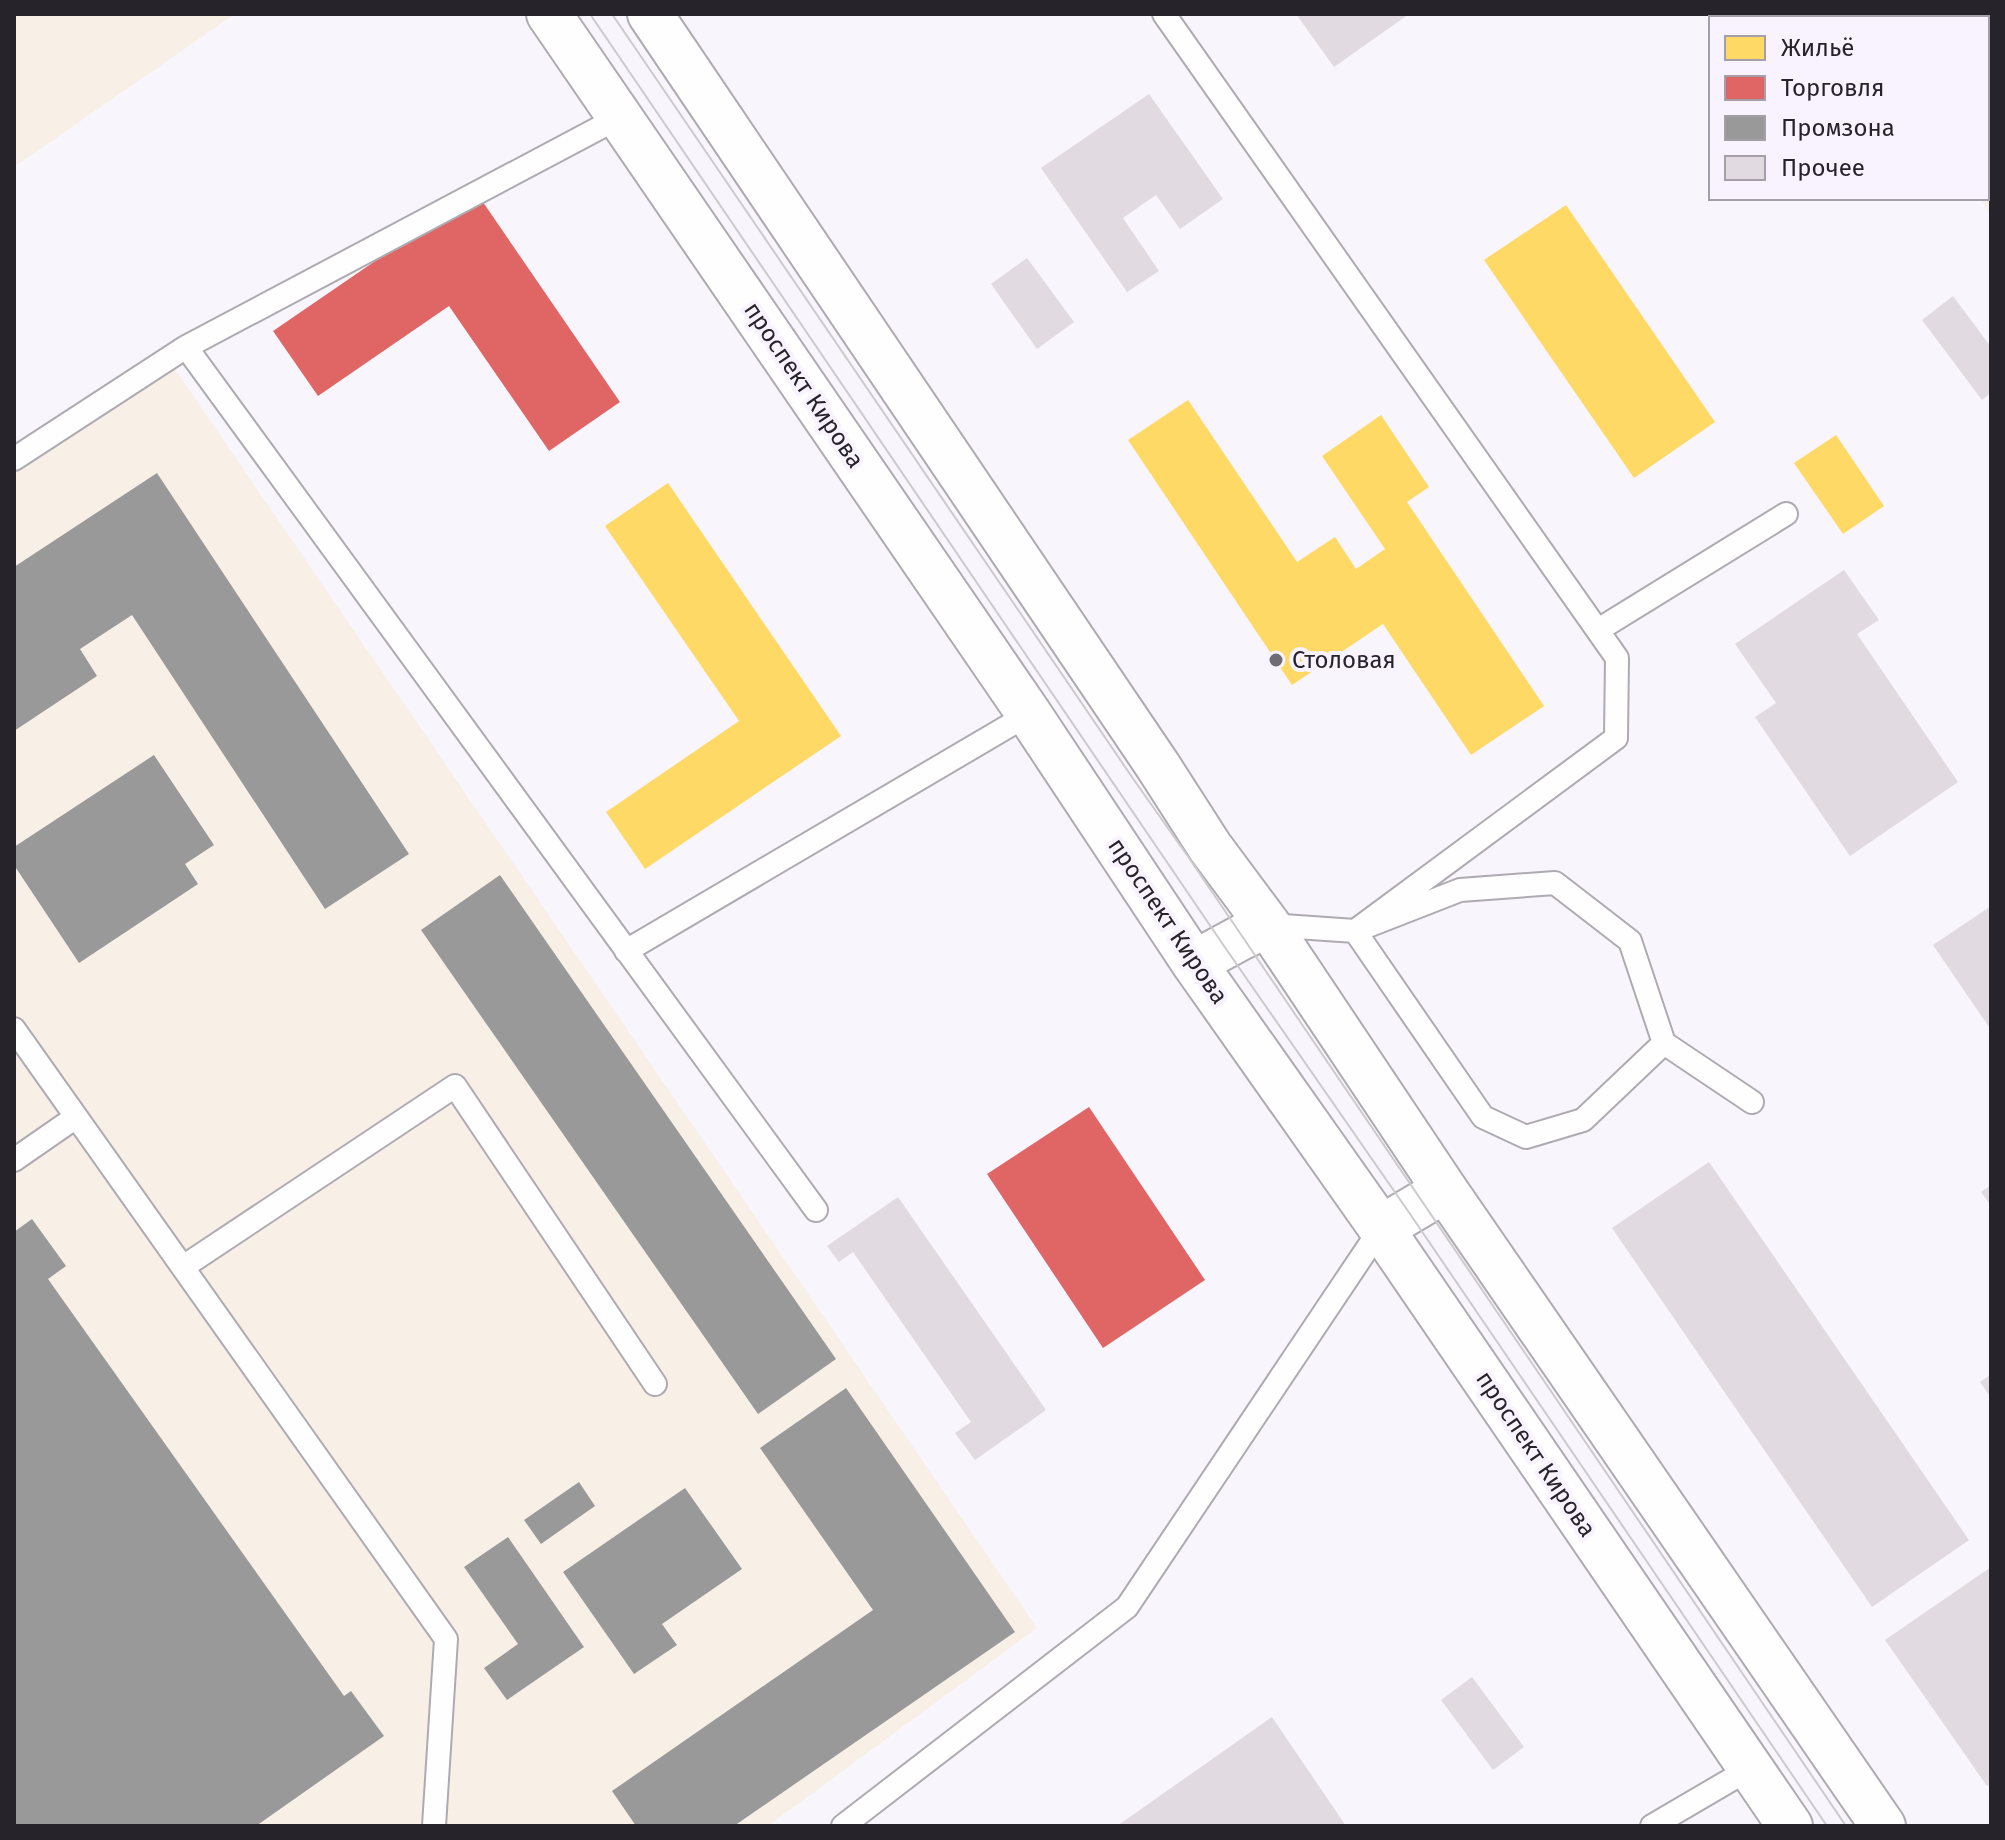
<svg xmlns="http://www.w3.org/2000/svg" width="2005" height="1840" viewBox="0 0 2005 1840" font-family="'Fira Sans',sans-serif">
  <rect width="100%" height="100%" fill="#f9f5fc"/>
  <!-- industrial -->
  <path fill="#f8efe7" d="M14,14H235L14,167Z
    M1860,14H1991V216L1980,198H1987V18H1863Z
    M168,359L1037,1628L768,1826H14V468Z"/>
  <!-- homes -->
  <path fill="#ffd966" d="M1566,205L1715,422L1634,478L1484,260Z
    M1188,400L1297,562L1335,537L1356,569L1385,549L1322,456L1381,415L1429,487L1407,502L1544,706L1471,755L1383,624L1292,685L1128,440Z
    M1836,435L1884,506L1843,534L1794,463Z
    M668,483L841,736L645,869L606,812L739,721L605,526Z"/>
  <!-- shops -->
  <path fill="#e06666" d="M476,192L620,402L549,451L449,306L318,396L273,331Z
    M1089,1107L1205,1280L1103,1348L987,1174Z"/>
  <!-- industry -->
  <path fill="#999" d="M1924,14H1991V110L1987,104V18H1926Z
    M157,473L409,854L325,909L132,615L80,649L97,676L14,731V567Z
    M154,755L214,845L185,864L198,884L79,963L14,865V847Z
    M500,875L836,1359L758,1414L421,930Z
    M32,1219L66,1266L48,1279L344,1696L351,1691L384,1736L256,1826H14V1232Z
    M846,1388L1015,1632L734,1826H636L612,1791L873,1610L760,1448Z
    M579,1482L595,1506L541,1544L524,1520Z
    M685,1488L742,1569L662,1624L677,1645L634,1674L563,1572Z
    M508,1537L584,1647L507,1700L484,1668L518,1644L464,1567Z"/>
  <!-- building -->
  <path fill="#e1dae0" d="M1296,14H1409L1334,67Z
    M1149,94L1223,199L1180,229L1156,195L1123,218L1159,271L1127,292L1041,168Z
    M1027,258L1074,322L1037,349L991,284Z
    M1953,296L1991,347V393L1982,400L1922,320Z
    M1844,570L1879,620L1857,634L1958,782L1850,856L1755,717L1776,703L1735,644Z
    M1991,906V1030L1933,945Z
    M1709,1162L1969,1540L1872,1607L1612,1228Z
    M1991,1185V1206L1981,1192Z
    M898,1197L1046,1410L975,1460L955,1433L971,1422L853,1252L839,1262L827,1246Z
    M1991,1374V1398L1980,1382Z
    M1991,1567V1783L1987,1786L1885,1640Z
    M1472,1677L1524,1747L1493,1770L1441,1700Z
    M1272,1717L1346,1826H1117Z"/>
  <g fill="none" stroke-linecap="round" stroke-linejoin="round">
    <!-- lane casing -->
    <g stroke="#aeaab1" stroke-width="26">
      <path id="lane" d="M1164,14L1617,658L1616,738L1355,931L1483,1117L1526,1137L1583,1120L1664,1043
        M620,117L186,347L816,1210
        M14,459L186,347
        M1598,630L1786,514
        M1268,925L1355,931L1460,890L1555,883L1630,941L1664,1043L1752,1102
        M626,951L1029,714
        M14,1029L446,1639L434,1826
        M14,1160L76,1117
        M183,1267L455,1086L655,1384
        M843,1826L1127,1607L1381,1228
        M1652,1826L1751,1768"/>
    </g>
    <!-- primary casing -->
    <g stroke="#aeaab1" stroke-width="48">
      <path id="primary" d="M549,14L1029,714L1194,963L1381,1228L1790,1826
        M650,14L1158,766L1210,847L1268,925L1445,1190L1883,1826
        M1194,963L1242,937L1268,925
        M1381,1228L1445,1190"/>
    </g>
    <!-- lane -->
    <use href="#lane" stroke="#fefeff" stroke-width="22"/>
    <!-- primary -->
    <use href="#primary" stroke="#fefeff" stroke-width="44"/>
    <!-- tram -->
    <path stroke="#cccacd" stroke-width="2" d="M590,14L1224,946L1408,1211L1827,1826
      M612,14L1134,780L1189,858L1846,1826"/>
  </g>
  <!-- markers -->
  <circle fill="#706c74" stroke="#f9f2ff" stroke-width="3" cx="1276" cy="660" r="8"/>
  <g text-anchor="middle" stroke-width="8" stroke-linejoin="round" paint-order="stroke">
    <!-- street labels -->
    <g font-size="24" fill="#27232b" stroke="#f9f2ff">
      <text transform="translate(804 385) rotate(56)" y="8">проспект Кирова</text>
      <text transform="translate(1168 921) rotate(56)" y="8">проспект Кирова</text>
      <text transform="translate(1536 1454) rotate(56)" y="8">проспект Кирова</text>
    </g>
    <!-- poi labels -->
    <g font-size="24" fill="#27232b" stroke="#f9f2ff" text-anchor="start">
      <text x="1292" y="668">Столовая</text>
    </g>
  </g>
  <!-- border -->
  <rect width="2005" height="1840" fill="none" stroke="#27232b" stroke-width="32"/>
  <!-- legend -->
  <rect x="1709" y="16" width="280" height="184" fill="#f9f2ff" stroke="#a59faa" stroke-width="2"/>
  <rect x="1725" y="36" width="40" height="24" fill="#ffd966" stroke="#a59faa" stroke-width="2"/>
  <text x="1781" y="56" font-size="24" fill="#27232b">Жильё</text>
  <rect x="1725" y="76" width="40" height="24" fill="#e06666" stroke="#a59faa" stroke-width="2"/>
  <text x="1781" y="96" font-size="24" fill="#27232b">Торговля</text>
  <rect x="1725" y="116" width="40" height="24" fill="#999999" stroke="#a59faa" stroke-width="2"/>
  <text x="1781" y="136" font-size="24" fill="#27232b">Промзона</text>
  <rect x="1725" y="156" width="40" height="24" fill="#e1dae0" stroke="#a59faa" stroke-width="2"/>
  <text x="1781" y="176" font-size="24" fill="#27232b">Прочее</text>
</svg>
